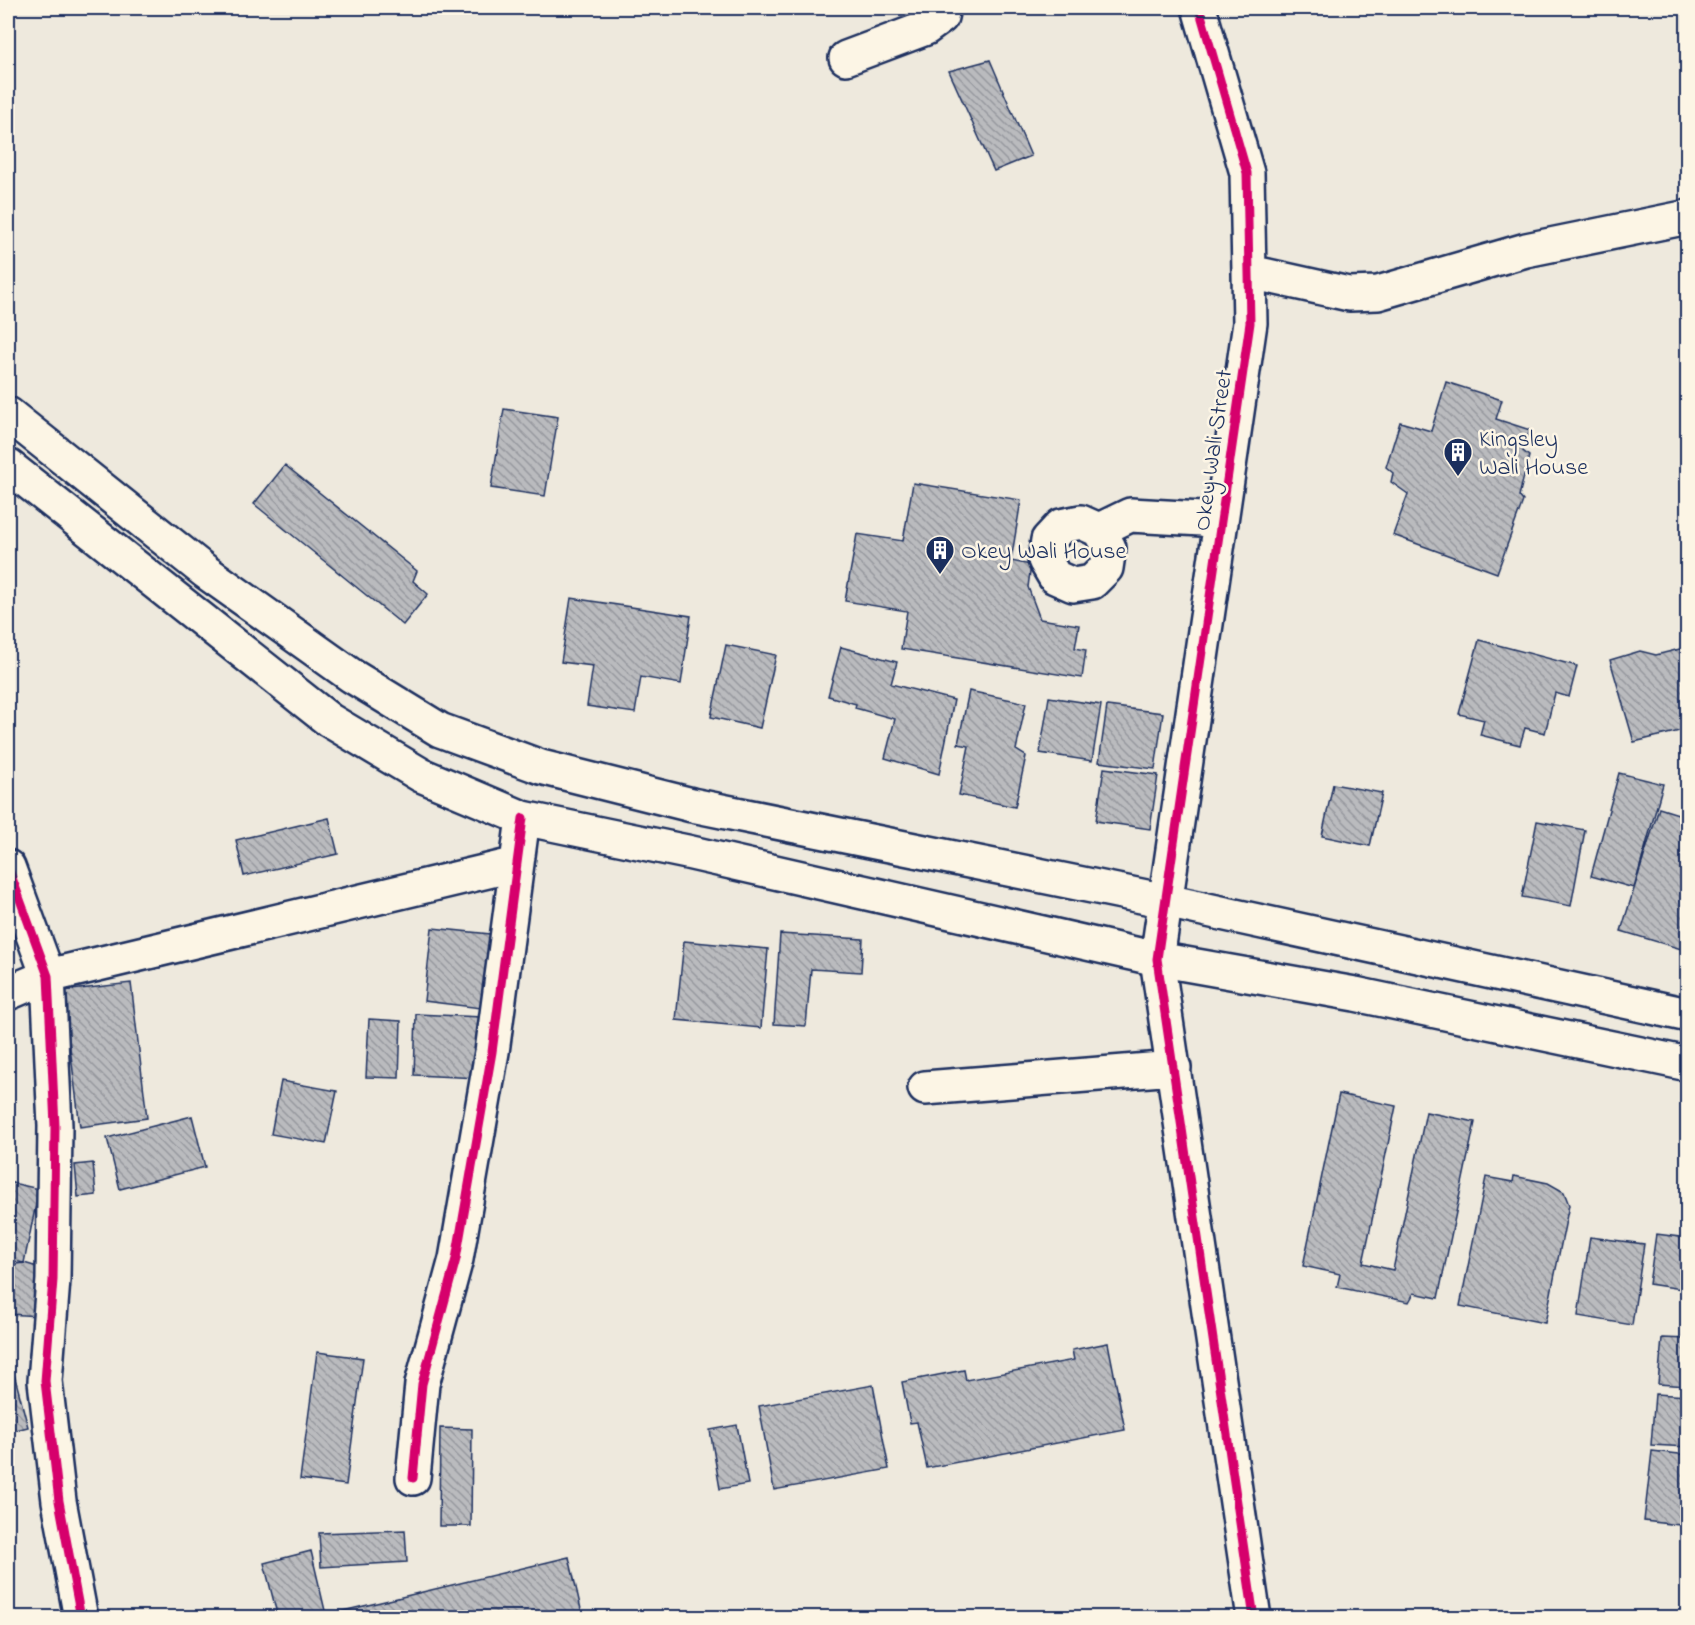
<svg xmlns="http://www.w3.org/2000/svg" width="1695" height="1625" viewBox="0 0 1695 1625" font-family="'Indie Flower',sans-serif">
  <defs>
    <pattern id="building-back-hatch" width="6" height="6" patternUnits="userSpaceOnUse" patternTransform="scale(1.5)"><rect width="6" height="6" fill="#babbbe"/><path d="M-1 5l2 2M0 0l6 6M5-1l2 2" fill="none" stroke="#96989e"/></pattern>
  </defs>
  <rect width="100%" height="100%" fill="#eee9dd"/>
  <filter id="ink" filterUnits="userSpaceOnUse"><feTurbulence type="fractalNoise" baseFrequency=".0167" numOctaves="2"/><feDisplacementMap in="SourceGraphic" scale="12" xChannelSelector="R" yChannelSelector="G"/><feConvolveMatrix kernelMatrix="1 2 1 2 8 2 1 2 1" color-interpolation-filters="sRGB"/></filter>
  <g filter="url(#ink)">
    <!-- building -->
    <path fill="url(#building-back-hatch)" stroke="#1b2f5e" stroke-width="1.5" d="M990,60L1031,156L994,171L949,71Z
      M1446,382L1502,400L1496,419L1530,430L1523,451L1529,456L1519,496L1523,501L1497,573L1393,535L1408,494L1391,482L1393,473L1386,467L1400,422L1431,431Z
      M504,409L558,417L545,496L491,488Z
      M285,465L417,571L413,581L428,594L403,625L254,504Z
      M913,483L1021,500L1011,561L1031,565L1028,587L1040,619L1079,625L1075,648L1086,650L1082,678L901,649L907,611L845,601L857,534L903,541Z
      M571,598L691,616L681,684L641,677L635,713L587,706L593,666L561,662Z
      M1479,640L1577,666L1569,697L1555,693L1545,733L1525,728L1520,745L1480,735L1484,720L1459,714Z
      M726,645L776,655L760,728L711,717Z
      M841,647L897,662L891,684L954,700L939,774L885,758L895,719L855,708L856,704L828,696Z
      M1688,647V729L1634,742L1610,660L1640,651L1656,655Z
      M969,691L1026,703L1016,750L1026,756L1015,807L959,795L969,746L958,744Z
      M1049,697L1101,705L1092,761L1040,753Z
      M1107,706L1163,713L1155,769L1099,762Z
      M1104,768L1158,775L1150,829L1096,821Z
      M1619,773L1663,784L1634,888L1591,876Z
      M1333,784L1382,793L1370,846L1322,836Z
      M1659,808L1688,817V951L1621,931Z
      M329,818L338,854L244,876L236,840Z
      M1537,821L1585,830L1571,906L1522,897Z
      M432,928L490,934L481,1008L424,1001Z
      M780,934L863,939L861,972L811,969L806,1026L774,1024Z
      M684,941L768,949L761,1028L676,1020Z
      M131,983L147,1118L80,1127L63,991Z
      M416,1014L482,1017L479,1078L414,1075Z
      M369,1019L401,1021L399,1078L366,1077Z
      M281,1081L337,1091L326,1144L271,1134Z
      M1339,1094L1396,1106L1363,1263L1393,1270L1426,1112L1475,1122L1438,1298L1414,1293L1409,1302L1337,1287L1340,1274L1303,1266Z
      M192,1116L205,1167L120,1189L107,1138Z
      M93,1163L96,1195L78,1197L75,1165Z
      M1514,1176L1548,1183L1564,1192L1569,1205L1545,1323L1460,1306L1486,1177L1513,1182Z
      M8,1182L39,1189L24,1263L8,1260Z
      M1656,1234L1688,1238V1290L1649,1284Z
      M1590,1237L1644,1244L1632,1325L1578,1316Z
      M24,1263L41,1268L38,1316L8,1314V1265Z
      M1662,1338L1688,1339V1386L1658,1384Z
      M1108,1343L1125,1430L927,1468L917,1422L910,1423L902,1382L964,1370L966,1380L1074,1360L1072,1350Z
      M317,1352L363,1358L346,1485L300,1479Z
      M13,1370L28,1427L8,1432V1371Z
      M873,1385L889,1469L774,1490L759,1406Z
      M1655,1394L1688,1396V1447L1651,1445Z
      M737,1425L748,1484L720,1489L710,1430Z
      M440,1428L472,1429L471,1526H439Z
      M1652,1451L1688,1455V1526L1644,1521Z
      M405,1530L407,1562L321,1567L319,1533Z
      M311,1551L326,1615L569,1557L583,1618H278L264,1563Z"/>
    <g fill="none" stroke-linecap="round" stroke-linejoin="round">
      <!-- minor casing -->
      <g stroke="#1b2f5e" stroke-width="38">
        <path id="minor" d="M1199,8L1247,173L1250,323L1157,959L1254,1618
          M846,58L926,28L941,17L943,8
          M1250,272L1349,294L1378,293L1526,250L1688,217
          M1081,522L1099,530L1109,548L1106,568L1092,582L1073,585L1055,577L1045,560L1048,540L1061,526Z
          M1099,530L1130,515L1202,519L1221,523
          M8,867L48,976L55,1126L53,1280L45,1381L59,1501L81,1618
          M8,993L48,976L517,864
          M925,1088L1174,1068
          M413,1478L422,1384L456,1259L492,1052L523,818"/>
      </g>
      <!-- major casing -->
      <g stroke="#1b2f5e" stroke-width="38">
        <path id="major" d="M8,414L206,572L352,676L440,730L541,767L692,805L1166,901L1688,1015
          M8,466L329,720L421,775L523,818L687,852L1157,959L1355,994L1688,1064"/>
      </g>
      <!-- minor -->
      <use href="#minor" stroke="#fcf5e5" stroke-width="33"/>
      <!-- major -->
      <use href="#major" stroke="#fcf5e5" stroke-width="33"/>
      <!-- cycleway casing -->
      <g stroke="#fcf5e5" stroke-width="13">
        <path id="cycleway" d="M1199,8L1247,173L1250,323L1157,959L1254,1618
          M8,867L48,976L55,1126L53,1280L45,1381L59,1501L81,1618
          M413,1478L422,1384L456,1259L492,1052L523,818"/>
      </g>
      <!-- cycleway -->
      <use href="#cycleway" stroke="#d6006c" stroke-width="9"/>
    </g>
  </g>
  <!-- icons -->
  <defs>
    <g id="building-pin" transform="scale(1.5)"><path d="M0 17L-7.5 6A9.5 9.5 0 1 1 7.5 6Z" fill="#1b2f5e" stroke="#fcf5e5"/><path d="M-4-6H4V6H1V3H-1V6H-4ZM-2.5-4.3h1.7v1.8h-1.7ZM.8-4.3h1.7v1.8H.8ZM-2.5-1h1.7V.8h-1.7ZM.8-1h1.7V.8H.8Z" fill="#fff"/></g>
  </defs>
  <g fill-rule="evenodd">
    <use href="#building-pin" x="1458" y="452"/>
    <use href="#building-pin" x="940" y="550"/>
  </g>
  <g text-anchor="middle" stroke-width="5" stroke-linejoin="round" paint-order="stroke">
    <!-- poi labels -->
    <g font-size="24" fill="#1b2f5e" stroke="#fcf5e5" text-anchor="start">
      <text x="1479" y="446">Kingsley<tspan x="1479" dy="28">Wali House</tspan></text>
      <text x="961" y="558">Okey Wali House</text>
    </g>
    <!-- street labels -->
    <g font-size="24" fill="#1b2f5e" stroke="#fcf5e5">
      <text transform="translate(1212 450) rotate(-82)" y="8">Okey Wali Street</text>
    </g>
  </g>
  <!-- margin -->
  <rect width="1695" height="1625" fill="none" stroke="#fcf5e5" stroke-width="30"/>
  <rect x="15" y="15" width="1665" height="1595" fill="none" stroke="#1b2f5e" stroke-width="2" filter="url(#ink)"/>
</svg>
